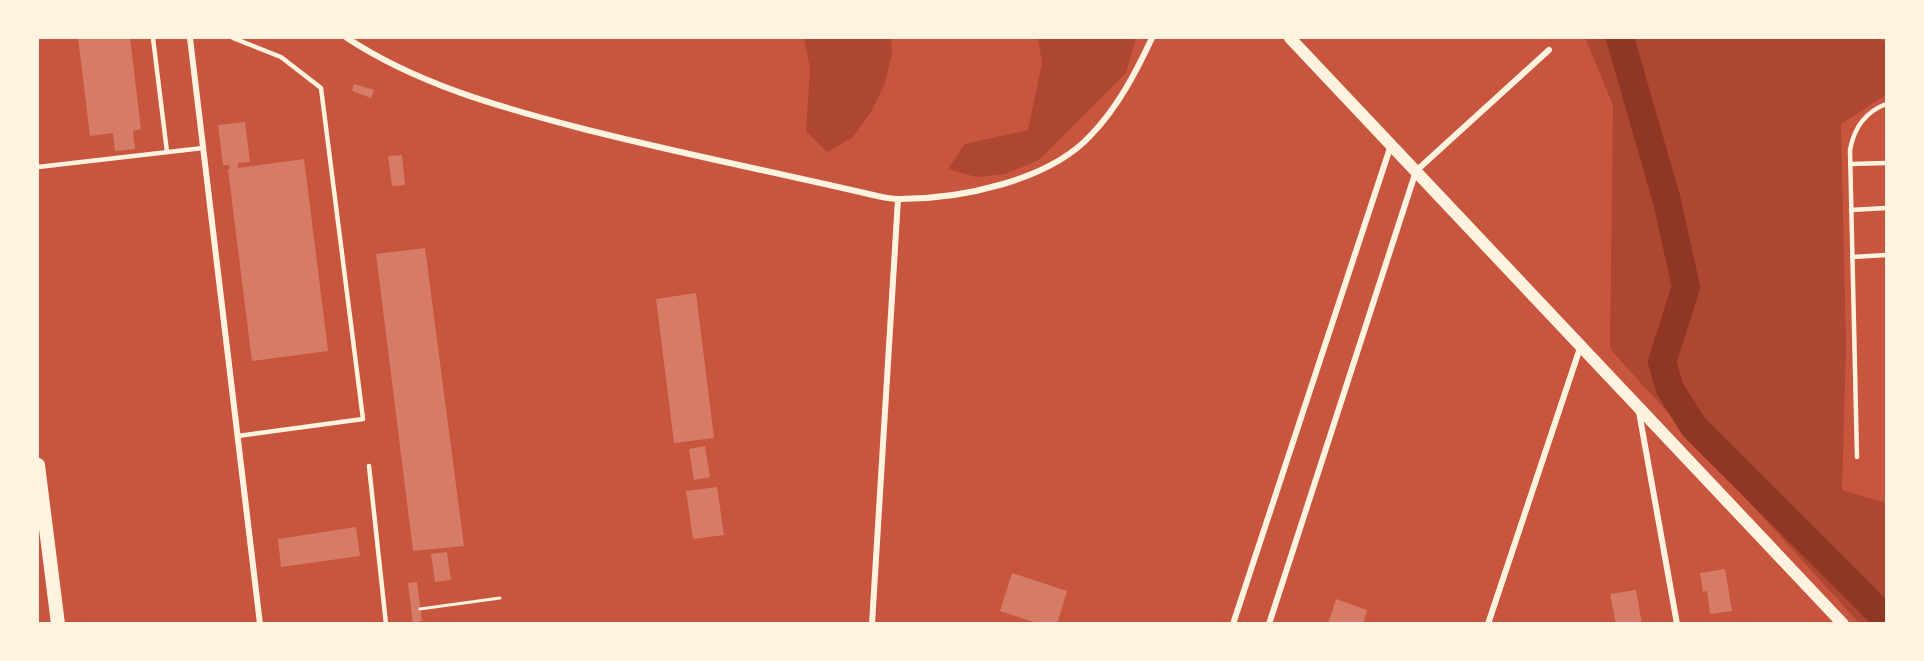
<svg xmlns="http://www.w3.org/2000/svg" width="1924" height="661" viewBox="0 0 1924 661" font-family="Roboto,sans-serif">
  <rect width="100%" height="100%" fill="#c8553d"/>
  <!-- green -->
  <path fill="#ae4732" d="M804,38H891L892,54L885,83L871,112L853,137L827,152L806,131L810,68Z
    M1038,38H1136L1126,73L1039,160L1005,174L976,177L948,169L965,144L1028,130L1042,63Z
    M1585,38H1877L1886,42V95L1841,124L1846,346L1842,490L1886,503V623H1859L1610,349L1613,105Z"/>
  <g fill="none" stroke-linecap="round" stroke-linejoin="round">
    <!-- river -->
    <path stroke="#8f3625" stroke-width="28" d="M1620,38L1667,201L1686,287L1662,362L1670,389L1694,427L1886,619"/>
  </g>
  <!-- building -->
  <path fill="#d67c66" d="M78,38H130L141,129L133,131L135,149L115,151L113,133L90,136Z
    M354,84L374,90L371,98L352,91Z
    M245,122L250,162L238,163V168L304,159L328,351L252,361L228,169H230L229,165H223L218,125Z
    M402,155L405,185L392,186L388,156Z
    M425,248L464,546L413,551L376,254Z
    M696,293L714,438L674,443L656,299Z
    M705,446L710,477L694,480L689,449Z
    M717,487L724,535L693,539L686,491Z
    M356,527L360,556L281,567L278,539Z
    M447,552L451,580L435,582L431,554Z
    M1725,569L1732,611L1710,614L1707,591L1703,592L1700,573Z
    M1012,573L1067,591L1057,624H1040L1000,611Z
    M417,582L422,621H419V624H413L408,583Z
    M1636,590L1642,624H1616L1610,594Z
    M1336,599L1367,610L1363,624H1328Z"/>
  <g fill="none" stroke-linecap="round" stroke-linejoin="round">
    <!-- path -->
    <path stroke="#fff3e0" stroke-width="3" d="M420,609L500,598"/>
    <!-- service -->
    <path stroke="#fff3e0" stroke-width="4.5" d="M153,38L167,152
      M233,38L281,57L321,88L363,419L238,436
      M1850,164L1886,163
      M38,167L203,148
      M1851,210L1886,208
      M1852,257L1886,255
      M1857,457L1850,150C1854,128 1865,112 1886,104
      M369,466L386,624"/>
    <!-- minor -->
    <path stroke="#fff3e0" stroke-width="6" d="M190,38L260,624
      M347,38C417,84 499,107 580,128C677,153 775,172 873,195C881,197 891,199 900,199C960,199 1049,181 1091,135C1118,107 1136,72 1152,38
      M1639,412L1677,624
      M872,624L898,199
      M1233,624L1391,145
      M1269,624L1416,171L1549,50
      M1488,624L1581,345"/>
    <!-- secondary -->
    <path stroke="#fff3e0" stroke-width="12" d="M1290,38L1843,624"/>
    <!-- primary -->
    <path stroke="#fff3e0" stroke-width="14" d="M38,465L58,624"/>
  </g>
  <!-- border -->
  <rect width="1924" height="661" fill="none" stroke="#fff3e0" stroke-width="78"/>
</svg>
